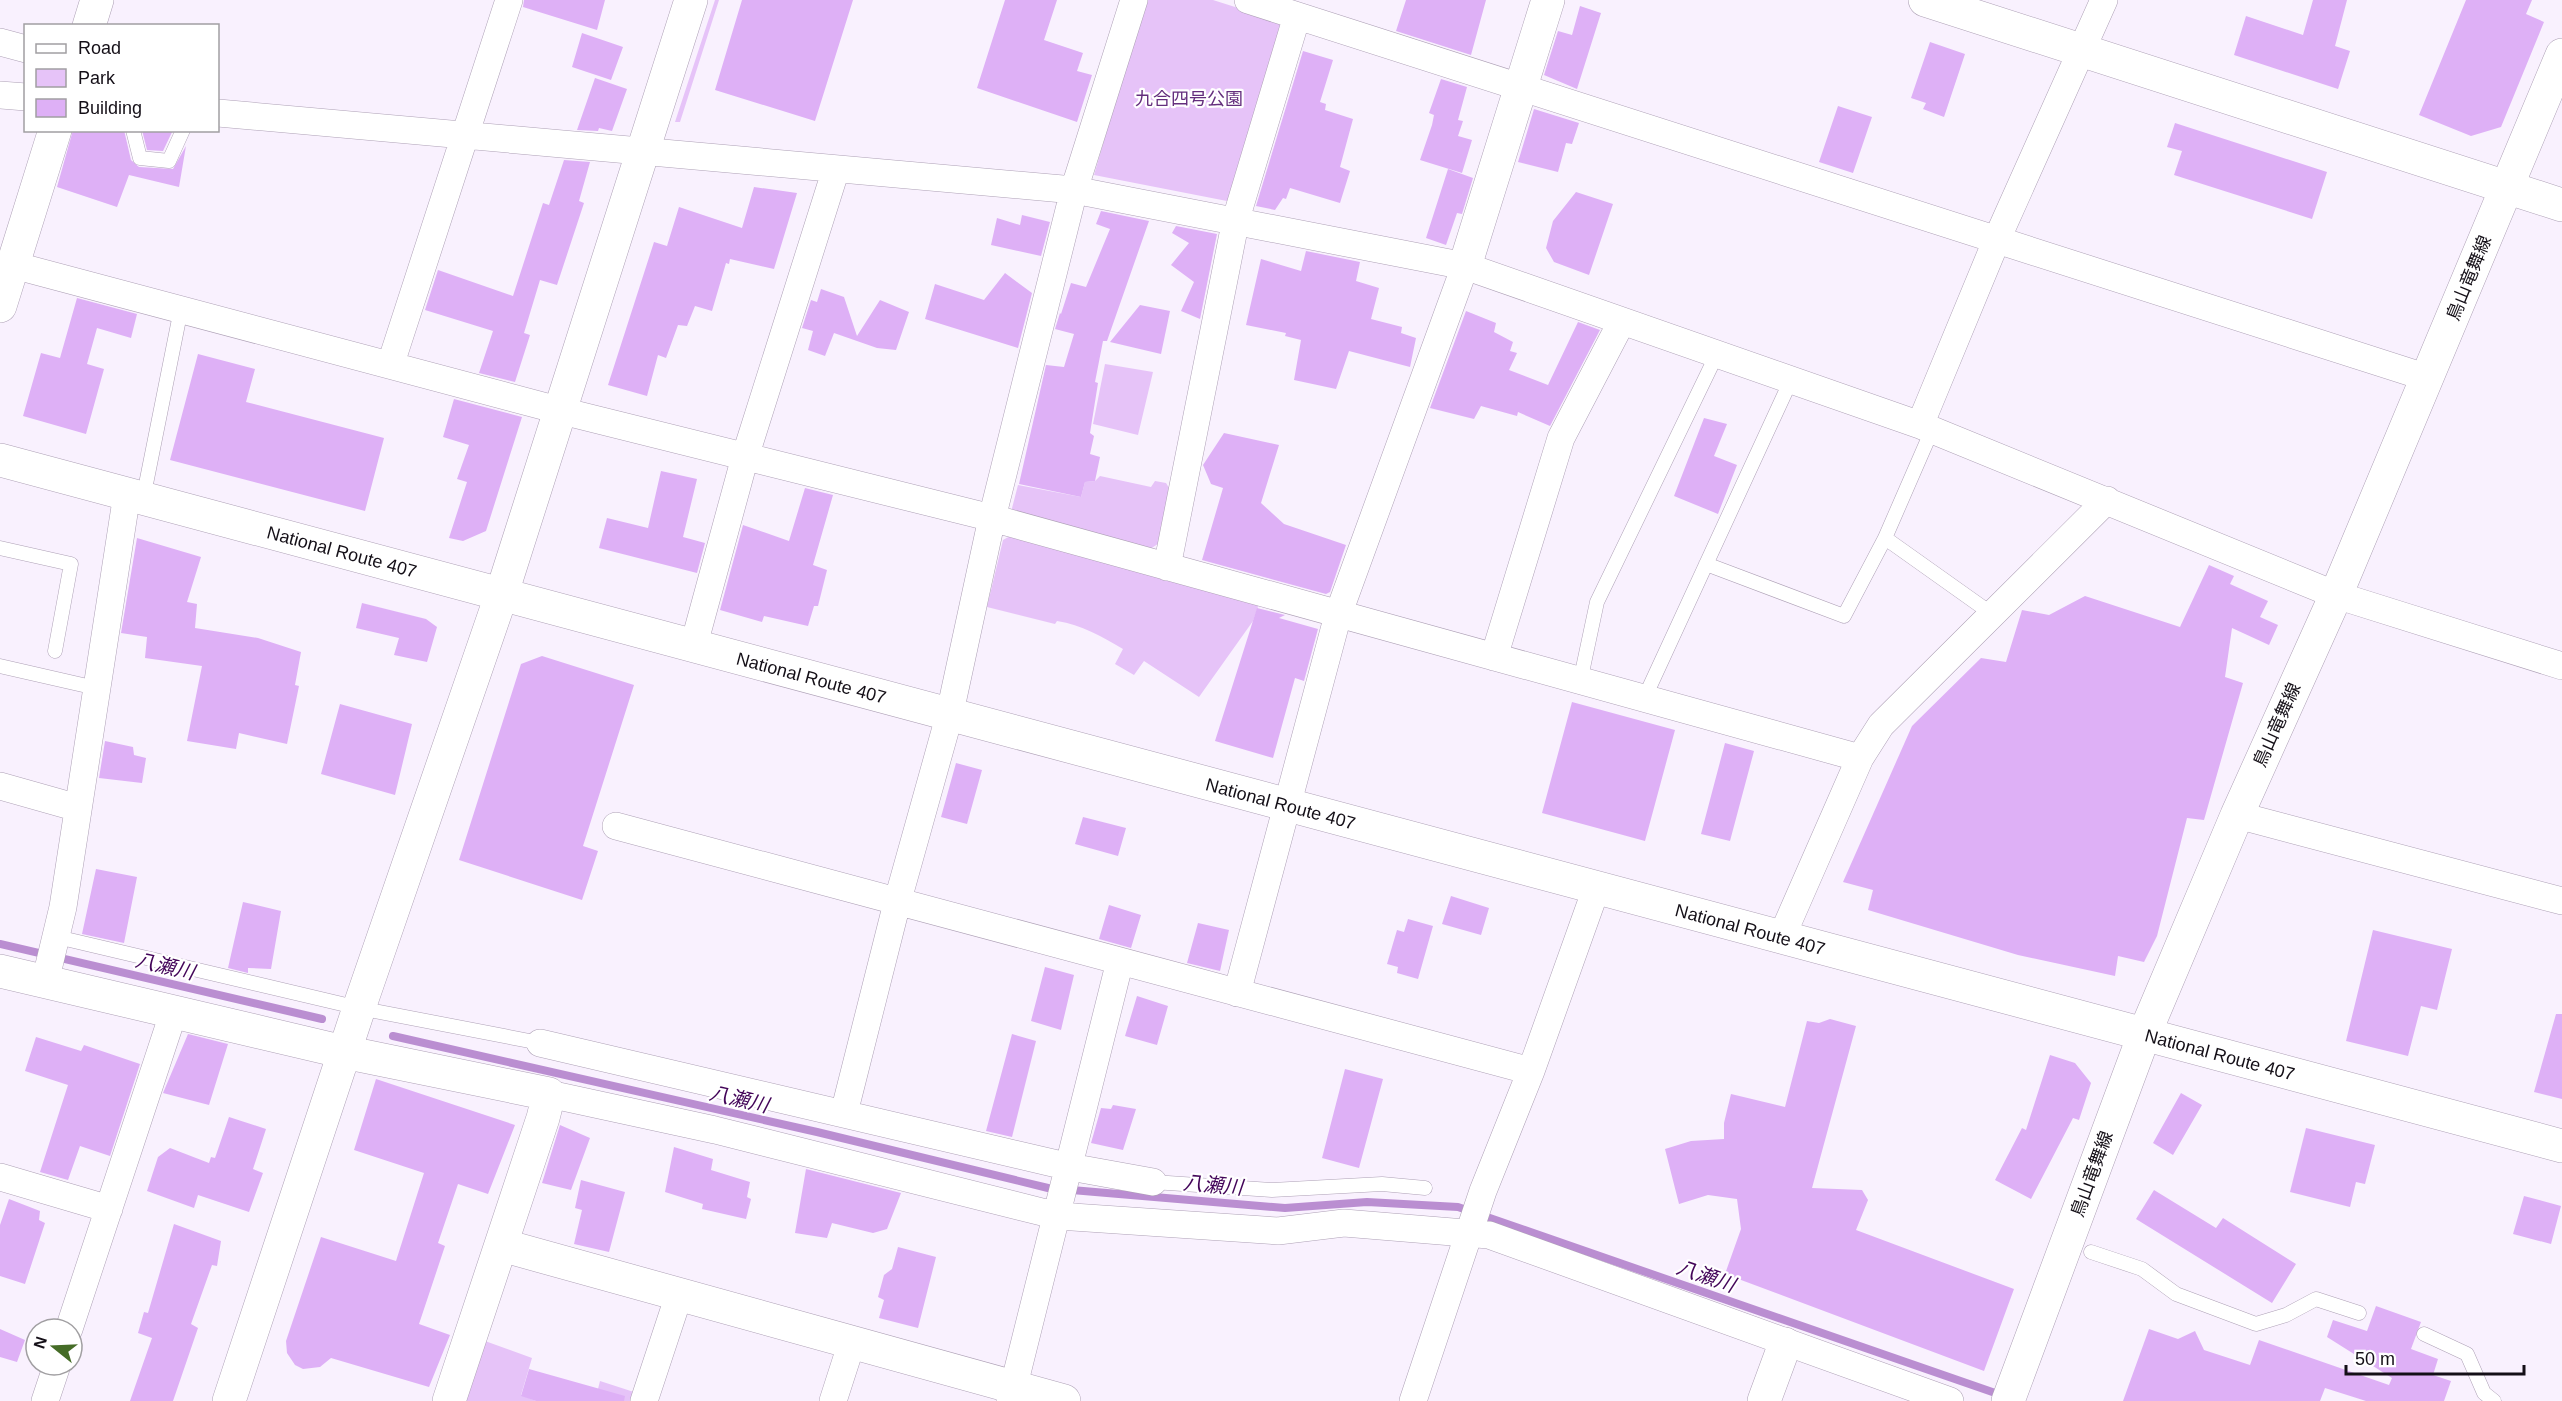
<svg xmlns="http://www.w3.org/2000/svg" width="2562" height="1401" viewBox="0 0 2562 1401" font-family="Helvetica,'Noto Sans JP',sans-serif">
  <rect width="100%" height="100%" fill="#f9f1fe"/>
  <!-- green -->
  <path fill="#e6c3f8" d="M715,0H719L680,122H675Z
    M1145,0H1213L1285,23L1232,202L1094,175Z
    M1105,364L1153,372L1138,435L1093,424Z
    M1100,476L1151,487L1155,481L1166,483L1171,491L1161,542L1150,549L1011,512L1018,485L1081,497L1085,482L1095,481Z
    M1012,535L1259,604L1253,621L1199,697L1144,661L1134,675L1115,664L1123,649C1101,636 1082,625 1057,621L1055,624L987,607L1003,540Z
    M485,1341L532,1358L521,1395L536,1401H466Z
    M600,1381L637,1393L634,1401H595Z"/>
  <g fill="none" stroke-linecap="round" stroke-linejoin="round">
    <!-- stream -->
    <path stroke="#ba8ed1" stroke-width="8" d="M0,944L322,1019
      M393,1036L817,1132L1048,1188L1285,1208L1367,1202L1458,1207L2001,1395"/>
  </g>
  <!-- building -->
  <path fill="#deb0f6" d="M524,0H605L597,30L523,7Z
    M742,0H853L815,121L715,90Z
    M1005,0H1057L1044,40L1083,53L1077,71L1092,75L1077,122L977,88Z
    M1406,0H1486L1471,55L1396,31Z
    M2313,0H2347L2335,46L2350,51L2338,89L2234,55L2246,16L2303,35Z
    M2466,0H2532L2526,14L2544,22L2501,127L2471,136L2419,115Z
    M1580,6L1601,13L1577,89L1544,75L1558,31L1572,35Z
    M582,33L623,47L611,80L572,67Z
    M1930,42L1965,54L1944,117L1923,109L1926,103L1911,98Z
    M1303,51L1333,60L1320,102L1326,104L1325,110L1353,119L1340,167L1350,171L1340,203L1290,188L1286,199L1283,198L1275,210L1256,206Z
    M595,78L627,89L612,131L599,128L598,131L577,130Z
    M1441,79L1467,87L1458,120L1463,121L1458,136L1472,140L1462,173L1420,160L1432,125L1434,115L1429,113Z
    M1838,106L1872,117L1853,173L1819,162Z
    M1534,109L1579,123L1572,144L1566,143L1558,172L1518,162Z
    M2175,123L2327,172L2312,219L2174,175L2182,151L2167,147Z
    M73,130H124L131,160L139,167L173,169L186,146L179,187L129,175L117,207L57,187Z
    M142,130H173L163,151L147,150Z
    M564,160L590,162L579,201L584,203L557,285L540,280L524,333L530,335L515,382L479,373L493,331L425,310L438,270L513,296L543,203L549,205Z
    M1448,169L1473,178L1462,214L1457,213L1446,245L1426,238Z
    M754,187L797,193L774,269L730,259L729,264L726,263L712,311L695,306L687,326L678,325L666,358L658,355L647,396L608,385L654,242L667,246L679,207L742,228Z
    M1576,192L1613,204L1589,275L1554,262L1546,248L1553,221Z
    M1101,211L1149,221L1107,341H1103L1095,382L1098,383L1090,433L1094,436L1090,454L1100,457L1095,481L1085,482L1081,497L1019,484L1046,365L1064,367L1074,334L1055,329L1060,313L1061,314L1071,283L1086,287L1110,229L1096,224Z
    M1022,215L1050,222L1041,256L991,245L997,218L1020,225Z
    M1176,226L1217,234L1200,319L1181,311L1194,282L1171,265L1189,243L1172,233Z
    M1306,251L1360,262L1356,281L1379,288L1371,319L1402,327L1401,333L1416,338L1410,367L1349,351L1336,389L1294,380L1301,340L1285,336L1286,333L1246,325L1261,259L1301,271Z
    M1005,273L1032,293L1018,348L925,319L935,284L984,300Z
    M821,289L844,297L857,336L880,300L909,312L896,350L877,348L834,333L825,356L808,350L813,331L802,328L811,300L817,302Z
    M77,298L137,314L131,338L97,328L87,364L104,369L86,434L23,416L41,353L60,358Z
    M1140,305L1170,311L1161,354L1110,342Z
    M1466,311L1496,323L1494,332L1513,342L1510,351L1517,353L1509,370L1548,385L1578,322L1600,330L1550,426L1518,412L1517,416L1481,406L1474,419L1430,408Z
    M198,354L255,369L246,402L384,438L365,511L170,460Z
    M454,399L522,417L486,531L463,541L449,538L467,482L457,479L469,445L443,437Z
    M1704,418L1727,424L1714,456L1737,465L1718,514L1674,496Z
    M1224,433L1279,445L1261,503L1284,524L1346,545L1330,592L1326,594L1202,560L1223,488L1211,484L1203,465Z
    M661,471L697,479L683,537L705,543L697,573L599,548L607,518L648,528Z
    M805,488L833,495L813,565L827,570L818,606H814L808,626L764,616L762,622L720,610L743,525L789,541Z
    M137,538L201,557L187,602L197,604L195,628L258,638L301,652L295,685L299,686L287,744L239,733L236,749L187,741L202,666L145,658L147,637L121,633Z
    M2209,565L2234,576L2230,584L2268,601L2260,617L2278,625L2269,645L2232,628L2225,677L2243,683L2204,820L2187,818L2157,936L2144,962L2118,956L2115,976L2018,955L1868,910L1873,890L1843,882L1912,726L1981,658L2006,662L2022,610L2049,615L2085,596L2180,627Z
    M362,603L426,619L437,627L427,662L394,655L399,638L356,628Z
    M1257,608L1285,615L1279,618L1318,629L1304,681L1295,678L1273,758L1215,741Z
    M542,656L634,685L583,846L598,851L582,900L459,860L521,664Z
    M1572,702L1675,730L1645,841L1542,813Z
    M340,704L412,724L395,795L321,774Z
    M105,741L133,747L134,755L146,758L142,783L99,778Z
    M1725,743L1754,751L1730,841L1701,834Z
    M956,763L982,770L967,824L941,817Z
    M1083,817L1126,828L1118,856L1075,844Z
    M96,869L137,877L124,943L82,934Z
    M1451,896L1489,908L1481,935L1442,924Z
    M243,902L281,911L271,969L248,968V973L228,968Z
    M1109,905L1141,915L1131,948L1099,939Z
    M1408,919L1433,926L1418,979L1397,973L1398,967L1387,964L1397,930L1404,932Z
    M1198,923L1229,930L1220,971L1187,963Z
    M2373,930L2452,949L2437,1010L2421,1006L2408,1056L2346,1041Z
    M1045,967L1074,975L1061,1030L1031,1021Z
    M1137,996L1168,1006L1157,1045L1125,1036Z
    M2556,1014H2562V1099L2534,1092Z
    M1830,1019L1856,1026L1812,1188L1862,1190L1868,1200L1856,1230L2014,1289L1984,1371L1725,1274L1741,1229L1737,1199L1708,1195L1679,1204L1665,1149L1691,1141L1724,1139V1123L1731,1094L1785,1107L1807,1021L1819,1023Z
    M188,1034L228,1044L209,1105L163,1093Z
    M1012,1034L1036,1041L1012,1137L986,1131Z
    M36,1037L81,1051L84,1045L140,1064L110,1156L80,1146L68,1180L40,1172L68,1085L25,1071Z
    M2050,1055L2075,1063L2091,1083L2079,1120L2073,1118L2031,1199L1995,1180L2022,1128L2026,1130Z
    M1345,1069L1383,1079L1359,1168L1322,1158Z
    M376,1079L515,1125L488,1194L458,1184L438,1243L445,1246L419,1324L450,1335L429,1387L331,1358L320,1367L303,1369L295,1365L287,1353L286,1341L321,1237L396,1261L424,1173L354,1150Z
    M2181,1093L2202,1105L2173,1155L2153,1143Z
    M1113,1105L1136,1109L1123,1150L1091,1143L1101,1108L1111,1109Z
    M229,1117L266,1129L253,1169L263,1173L249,1212L198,1195L194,1208L147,1191L158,1157L170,1148L209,1163L211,1157L215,1158Z
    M560,1125L590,1138L571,1190L542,1183Z
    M2306,1128L2375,1145L2365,1184L2356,1182L2350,1207L2290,1192Z
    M674,1147L713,1159L711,1170L750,1182L747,1197L751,1199L746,1219L702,1209L703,1204L665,1192Z
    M806,1169L901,1193L887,1229L873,1233L832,1223L827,1238L795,1233Z
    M581,1180L625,1192L609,1252L574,1244L582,1210L575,1208Z
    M2154,1190L2216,1228L2223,1218L2296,1264L2272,1303L2136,1219Z
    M2524,1196L2561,1206L2551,1244L2513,1234Z
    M9,1199L40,1211L39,1220L45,1223L25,1284L0,1276V1225Z
    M174,1224L221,1241L217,1266L212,1265L191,1324L198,1328L173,1401H130L152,1338L138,1333L144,1312L148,1313Z
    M898,1247L936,1257L918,1328L879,1318L884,1300L878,1297L884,1275L892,1269Z
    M2376,1306L2421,1322L2411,1349L2438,1359L2433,1375L2451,1381L2444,1401H2366L2325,1388L2320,1401H2123L2149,1329L2178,1339L2195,1331L2204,1350L2250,1365L2259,1340L2389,1385L2392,1378L2327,1337L2333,1320L2367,1331Z
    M0,1329L25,1340L17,1362L0,1357Z
    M529,1369L625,1396L624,1401H536L521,1396Z"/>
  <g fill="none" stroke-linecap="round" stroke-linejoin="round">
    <!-- service casing -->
    <g stroke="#aea1b6" stroke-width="15">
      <path id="service" d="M133,130L140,158L169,161L183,130
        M143,499L181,309
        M1885,538L1992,614
        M0,548L71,564L55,651
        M1706,564L1844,616L1885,538L1932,430
        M0,666L96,688
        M1580,682L1597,602L1717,354
        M1644,699L1791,380
        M57,937L359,1008L540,1043
        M1153,1182L1272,1190L1382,1184L1425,1188
        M2091,1252L2142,1269L2176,1294L2256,1324L2286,1315L2316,1299L2359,1313
        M2424,1334L2467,1354L2484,1393L2494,1401"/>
    </g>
    <!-- minor casing -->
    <g stroke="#aea1b6" stroke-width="28">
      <path id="minor" d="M1248,0L2428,378
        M0,42L26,49
        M0,95L26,97
        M218,113L1074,190L1465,266L1920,425L2336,595L2562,666
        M13,265L558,410L992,518L1860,758
        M391,363L509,0
        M1920,425L1997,239L2104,0
        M1167,567L1236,219L1297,16
        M693,648L745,457L836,169
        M1494,657L1561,438L1622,321
        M0,786L78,808
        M2237,815L2562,901
        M616,826L1531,1071
        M1782,936L1860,758L1881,725L2107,500
        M45,982L63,907L127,494
        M1237,993L1338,615L1465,266
        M540,1043L1070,1167L1153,1182
        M549,1094L715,1130L1058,1216L1278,1231L1344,1223L1489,1235L1950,1401
        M844,1113L897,903L949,717L992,518L1074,190L1134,0
        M0,1177L109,1209
        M69,1329L173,1014
        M45,1401L57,1365
        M644,1401L679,1295
        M833,1401L852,1342
        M1010,1401L1120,961
        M1413,1401L1483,1191L1531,1071L1596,889"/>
    </g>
    <!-- tertiary casing -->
    <g stroke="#aea1b6" stroke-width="34">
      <path id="tertiary" d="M1925,0L2562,205
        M89,26L97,0
        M1465,266L1548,0
        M0,306L55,130
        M0,971L344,1052L549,1094L543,1118L449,1401
        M501,1245L1064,1401
        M229,1401L359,1008L501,596L691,0
        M1764,1401L1785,1344"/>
    </g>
    <!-- secondary casing -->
    <g stroke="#aea1b6" stroke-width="34">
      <path id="secondary" d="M2008,1401L2144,1035L2237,815L2336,595L2562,55"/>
    </g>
    <!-- trunk casing -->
    <g stroke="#aea1b6" stroke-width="34">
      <g id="trunk">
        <path id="s1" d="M0,460C854,690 1708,919 2562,1146"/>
      </g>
    </g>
    <!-- service -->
    <use href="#service" stroke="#fff" stroke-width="14"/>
    <!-- minor -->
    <use href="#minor" stroke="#fff" stroke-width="27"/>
    <!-- tertiary -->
    <use href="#tertiary" stroke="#fff" stroke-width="33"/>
    <!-- secondary -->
    <use href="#secondary" stroke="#fff" stroke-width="33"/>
    <!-- trunk -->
    <use href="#trunk" stroke="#fff" stroke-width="33"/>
  </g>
  <g text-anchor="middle" stroke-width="4.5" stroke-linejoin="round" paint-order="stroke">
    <!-- park labels -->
    <g font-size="18" fill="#642e7d" stroke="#fff">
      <text x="1189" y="105">九合四号公園</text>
    </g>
    <!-- street labels -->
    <g font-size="18" fill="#140f17" stroke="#fff">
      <text transform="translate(2469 278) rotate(-68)" y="6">鳥山竜舞線</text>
      <text dy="6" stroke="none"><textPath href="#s1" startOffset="354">National Route 407</textPath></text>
      <text dy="6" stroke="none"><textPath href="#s1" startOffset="840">National Route 407</textPath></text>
      <text transform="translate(2277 725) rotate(-66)" y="6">鳥山竜舞線</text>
      <text dy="6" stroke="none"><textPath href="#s1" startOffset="1326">National Route 407</textPath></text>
      <text dy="6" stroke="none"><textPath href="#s1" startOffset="1812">National Route 407</textPath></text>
      <text dy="6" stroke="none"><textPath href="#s1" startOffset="2298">National Route 407</textPath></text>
      <text transform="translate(2092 1174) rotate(-70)" y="6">鳥山竜舞線</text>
    </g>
    <!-- water labels -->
    <g font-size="20" font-style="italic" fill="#430559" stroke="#fff">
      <text transform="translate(165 966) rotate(13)" y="7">八瀬川</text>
      <text transform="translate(739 1099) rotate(13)" y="7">八瀬川</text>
      <text transform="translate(1213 1185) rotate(5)" y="7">八瀬川</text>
      <text transform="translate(1706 1276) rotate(19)" y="7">八瀬川</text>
    </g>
  </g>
  <!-- legend -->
  <rect x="24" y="24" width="195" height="108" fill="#ffffff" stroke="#a19fa2" stroke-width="1.5"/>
  <rect x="36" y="44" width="30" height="9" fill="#ffffff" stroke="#a19fa2" stroke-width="1.5"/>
  <text x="78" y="54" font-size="18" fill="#140f17">Road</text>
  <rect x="36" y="69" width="30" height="18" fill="#e6c3f8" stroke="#a19fa2" stroke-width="1.5"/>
  <text x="78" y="84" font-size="18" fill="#140f17">Park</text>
  <rect x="36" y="99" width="30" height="18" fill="#deb0f6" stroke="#a19fa2" stroke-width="1.5"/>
  <text x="78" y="114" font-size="18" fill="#140f17">Building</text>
  <!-- north arrow -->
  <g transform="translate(54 1347) rotate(288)"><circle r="28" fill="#ffffff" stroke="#a19fa2" stroke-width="1.5"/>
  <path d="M0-4.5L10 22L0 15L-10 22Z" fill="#456c27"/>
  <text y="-9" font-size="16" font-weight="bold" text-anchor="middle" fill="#140f17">N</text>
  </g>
  <!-- scale -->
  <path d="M2346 1365v9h178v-9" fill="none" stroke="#140f17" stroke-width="3"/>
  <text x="2355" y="1365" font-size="18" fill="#140f17" stroke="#ffffff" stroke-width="4.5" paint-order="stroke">50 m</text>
</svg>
